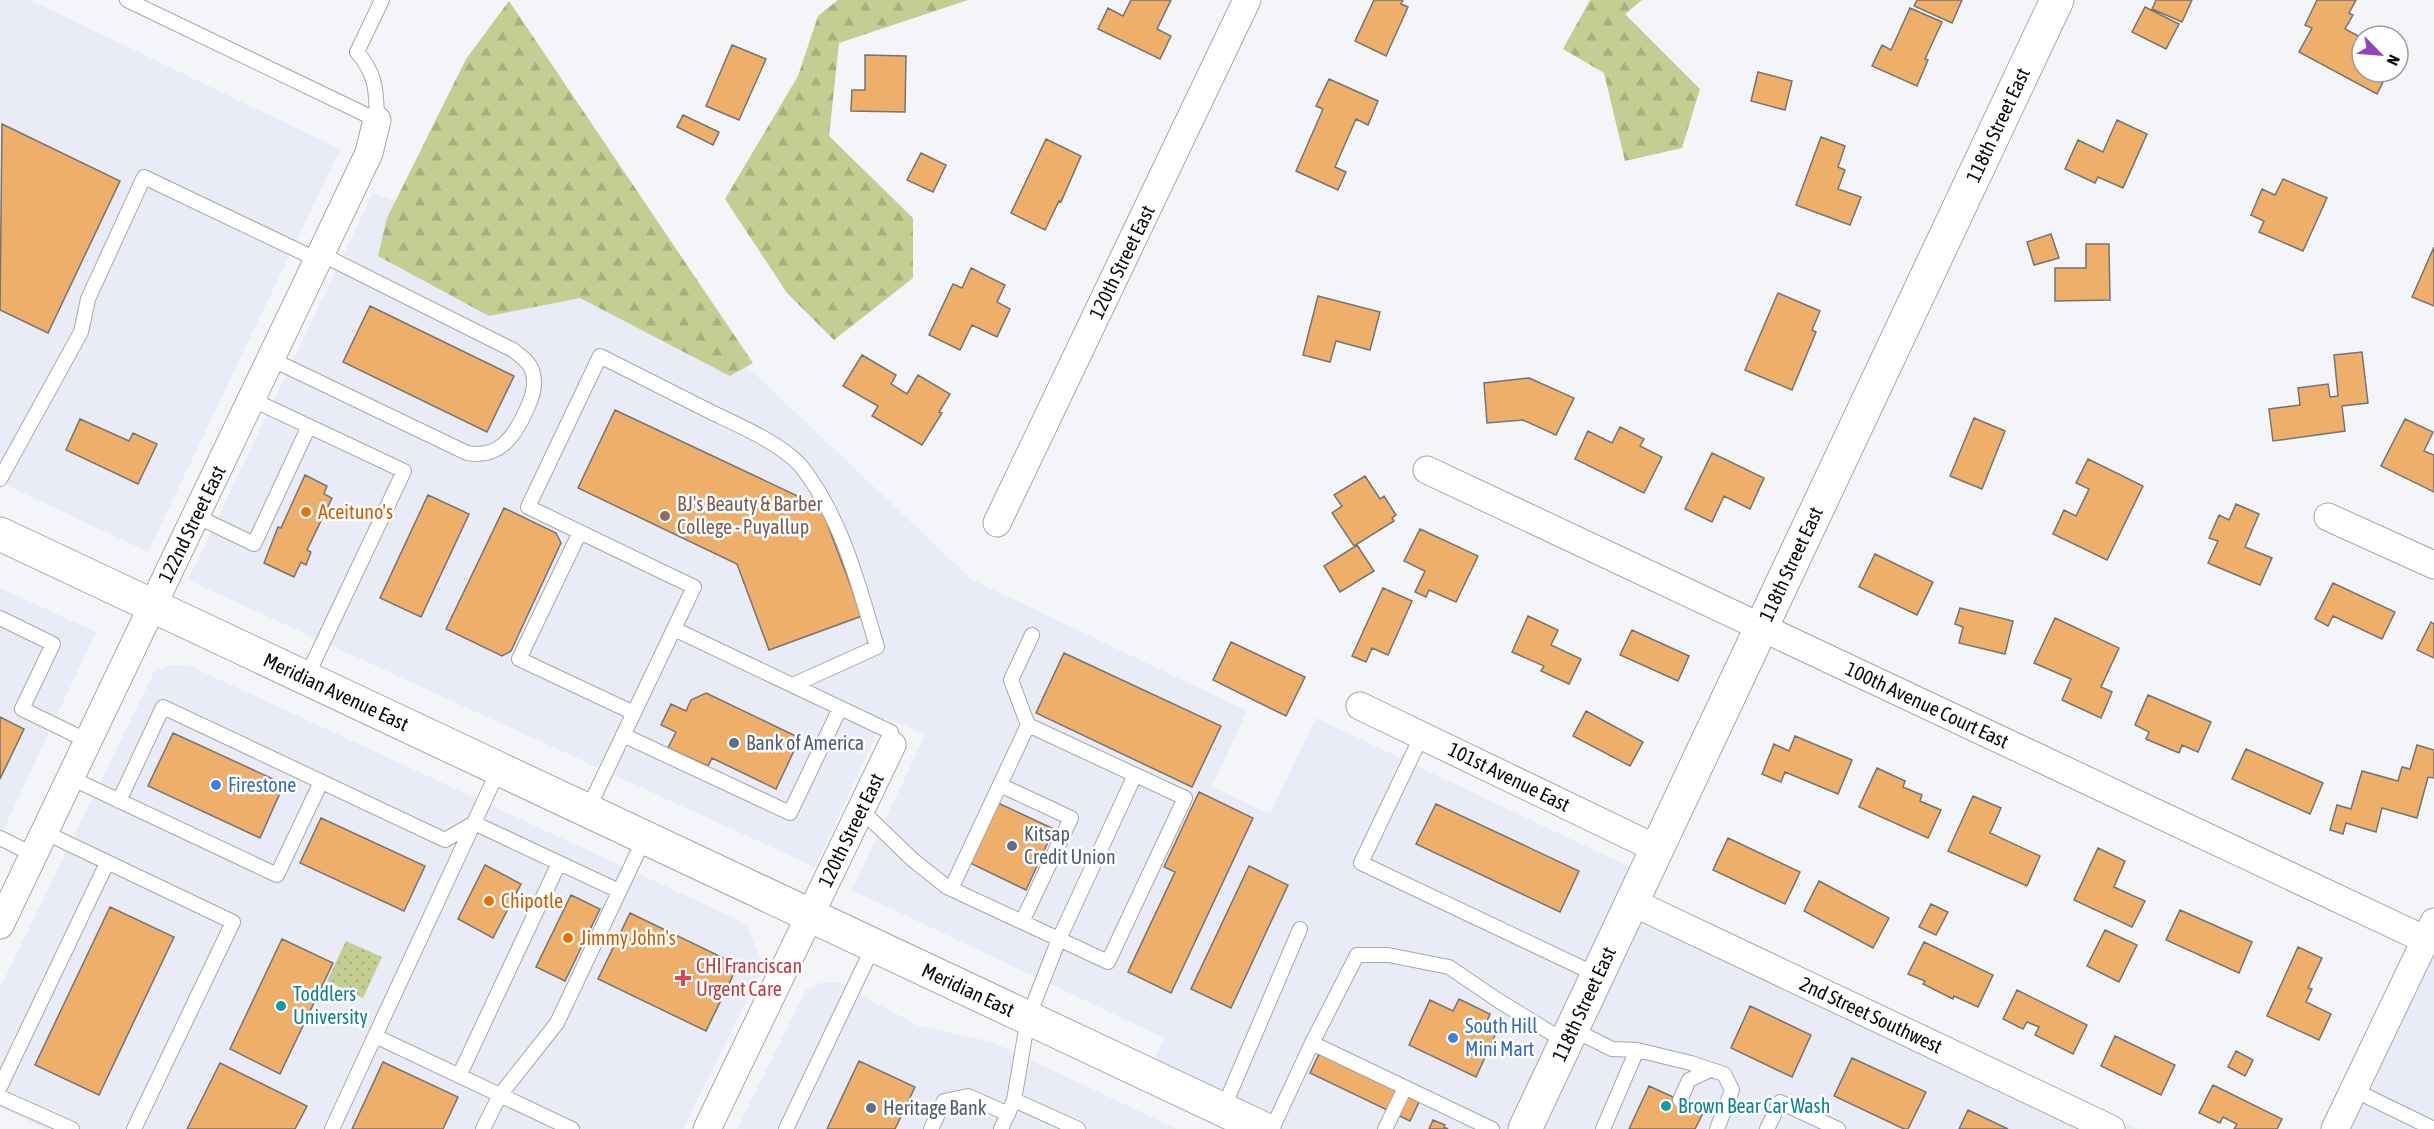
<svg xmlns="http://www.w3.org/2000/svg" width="2434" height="1129" viewBox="0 0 2434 1129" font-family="'Asap Condensed',sans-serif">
  <defs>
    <pattern id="forest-firs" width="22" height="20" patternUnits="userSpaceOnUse" patternTransform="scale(1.5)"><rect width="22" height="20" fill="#c4cd92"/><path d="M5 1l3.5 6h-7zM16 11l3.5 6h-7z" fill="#a7af7d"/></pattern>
    <pattern id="park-dots" width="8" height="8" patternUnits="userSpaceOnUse" patternTransform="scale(1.5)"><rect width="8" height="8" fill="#c4cd92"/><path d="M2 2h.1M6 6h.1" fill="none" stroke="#a7af7d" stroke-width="1.8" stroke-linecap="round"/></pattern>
  </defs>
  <rect width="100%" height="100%" fill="#f4f5f9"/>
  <!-- built -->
  <path fill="#e9ebf7" d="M0,0H30L340,149L148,552L0,482Z
    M373,193L644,291L699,321L971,579L1247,711L1212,787L1270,814L1316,718L1655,879L1647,895L2138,1129H1264L1148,1075L1164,1038L852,890L925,735L885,717L815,867L188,580Z
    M0,588L96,632L0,837Z
    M171,665H188L747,924L763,968L683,1129H45L0,1107V988L154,672Z
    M2434,922V1129H2335Z
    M820,983H838L919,1026L992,1042L1177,1129H737L806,990Z"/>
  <!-- forest -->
  <path fill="url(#forest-firs)" d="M838,0H968L839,43L829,136L913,218V278L834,340L787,293L725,199L798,76L818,16Z
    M1590,0H1642L1625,14L1700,89L1682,148L1625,161L1604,73L1563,49Z
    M509,1L753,363L730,376L580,298L489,316L378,256L387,218L466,59Z"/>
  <!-- park -->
  <path fill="url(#park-dots)" d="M346,941L382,957L363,998L327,981Z"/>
  <!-- building -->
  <path fill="#eeaf6a" stroke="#767371" stroke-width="1.5" d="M1131,0H1171L1157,29L1171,36L1160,59L1098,29L1108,8L1123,16Z
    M1374,0H1403L1401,4L1408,7L1386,56L1355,41Z
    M1917,0H1962L1952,23L1914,6Z
    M2156,0H2192L2182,22L2152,9Z
    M2317,0H2356L2349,13L2353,15L2345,29L2362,38V72H2388L2377,94L2299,52L2312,28L2305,25Z
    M2145,7L2179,24L2166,49L2132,32Z
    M1910,8L1942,22L1925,59L1928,60L1917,86L1872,66L1882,45L1891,50Z
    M732,45L766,59L739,120L706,106Z
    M865,55L906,56L905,112L851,111L852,90H865Z
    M1758,72L1792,81L1785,110L1751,101Z
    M1329,79L1378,101L1368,125L1356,119L1335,167L1346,172L1338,190L1296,171L1323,109L1316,106Z
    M683,115L719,132L713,145L677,127Z
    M2117,120L2147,134L2123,188L2098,177L2095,183L2065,169L2078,140L2103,152Z
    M2,124L120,181L48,333L0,310Z
    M1821,137L1845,146L1838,167L1845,170L1838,189L1861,197L1850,225L1796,205Z
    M1046,139L1081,156L1061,202L1059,201L1045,230L1011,213Z
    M921,153L946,165L933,192L907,180Z
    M2283,179L2327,198L2303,251L2259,232L2264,221L2251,215L2262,189L2275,195Z
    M2051,234L2059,258L2034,265L2027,242Z
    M2086,244H2109L2110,300L2055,301V268H2086Z
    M2434,247V306L2412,297Z
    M971,268L1005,285L997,302L1010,309L997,337L972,325L960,350L929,335L953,284L962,288Z
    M1778,293L1820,311L1812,330L1816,332L1792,390L1745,370Z
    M1318,296L1380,312L1370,350L1336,341L1330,362L1303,355Z
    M370,306L514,376L487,432L343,362Z
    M2362,352L2368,403L2342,406L2345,431L2273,441L2269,409L2300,405L2298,388L2328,384L2330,397L2338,396L2334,355Z
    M862,355L896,375L891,384L907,394L918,375L950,394L939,412L942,413L922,445L872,416L878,406L843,386Z
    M1529,378L1574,398L1556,435L1523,420L1487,423L1484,383Z
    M615,410L821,507L862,616L769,650L737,564L578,488Z
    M1974,418L2005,431L1982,489L1950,476Z
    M80,419L129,441L133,433L157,444L138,484L66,450Z
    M2405,419L2433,432L2424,451L2434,455V492L2381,466Z
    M1620,427L1644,439L1640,446L1662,457L1644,493L1575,459L1588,431L1612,443Z
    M1712,453L1764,478L1750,509L1724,496L1712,522L1685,509Z
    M2088,459L2143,486L2107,560L2053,534L2064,510L2076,516L2089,489L2076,483Z
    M305,475L327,486L324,494L332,498L307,550L311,552L306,565L301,562L294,577L264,563L278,527L281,528Z
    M1365,476L1380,499L1384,496L1396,515L1392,518L1394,521L1354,546L1332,513L1342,506L1334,495Z
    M428,495L469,514L421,617L380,598Z
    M2236,504L2259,514L2245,547L2272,558L2260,585L2208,563L2218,541L2209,538L2219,515L2229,520Z
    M504,508L556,533L561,543L511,651L502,656L446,629Z
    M1420,529L1478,556L1456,602L1429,590L1426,597L1415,592L1425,571L1404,561Z
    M1357,545L1374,571L1340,592L1324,566Z
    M1875,554L1933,582L1917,615L1859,587Z
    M2333,583L2395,612L2382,639L2333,616L2328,626L2315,619Z
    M1383,588L1412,601L1388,655L1372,648L1366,662L1352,656Z
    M1960,608L2013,621L2005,654L1959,643L1963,627L1955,624Z
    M1528,616L1558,630L1551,645L1581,659L1569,684L1541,671L1544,666L1512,652Z
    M2055,618L2119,648L2101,687L2112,692L2101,718L2062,700L2071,679L2034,663Z
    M2431,622L2434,624V658L2417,650Z
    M1632,630L1689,656L1678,681L1620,655Z
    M1231,642L1305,677L1286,716L1213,680Z
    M1064,653L1221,726L1192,787L1036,713Z
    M706,693L800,738L776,789L712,758L708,766L668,748L676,732L661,725L671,704L686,711L691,700Z
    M2148,695L2211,722L2198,752L2182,745L2179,753L2146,739L2149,732L2135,725Z
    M1586,711L1643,742L1630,766L1573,736Z
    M0,717L24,729L0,779Z
    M173,733L284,784L260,838L148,786Z
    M1795,736L1852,760L1838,794L1785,772L1781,782L1762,774L1774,744L1789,751Z
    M2417,745L2434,750V778L2428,777L2417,818L2382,808L2376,832L2346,823L2343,834L2330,830L2337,805L2351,809L2362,771L2398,781L2402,767L2410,769Z
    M2246,749L2323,783L2310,814L2232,779Z
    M1877,768L1905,781L1903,787L1922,795L1920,801L1941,810L1928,838L1859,807Z
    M1199,792L1253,818L1171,993L1128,972L1175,872L1164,867Z
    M1973,796L2001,808L1990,833L2040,856L2027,886L1948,851Z
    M998,803L1054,829L1026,890L970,863Z
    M1436,804L1579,871L1560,912L1416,844Z
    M321,818L425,866L404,911L300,863Z
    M1728,838L1800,872L1785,904L1713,870Z
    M2098,848L2125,861L2114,887L2145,901L2132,927L2074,900Z
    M485,865L521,884L493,938L458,919Z
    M1249,866L1288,885L1231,1008L1191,989Z
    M1819,881L1889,918L1873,948L1804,911Z
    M571,895L600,909L565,981L536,967Z
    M1931,904L1948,912L1936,935L1919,927Z
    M110,907L174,937L99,1095L35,1065Z
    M2180,910L2252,942L2239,973L2166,940Z
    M630,913L738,965L706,1031L598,979Z
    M2105,930L2137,945L2119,982L2087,966Z
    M282,939L333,963L280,1074L230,1049Z
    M1924,942L1993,975L1978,1007L1954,996L1953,999L1923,984L1925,981L1908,974Z
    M2298,947L2322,958L2308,988L2312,989L2306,1002L2331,1014L2319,1040L2267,1016Z
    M2017,990L2087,1025L2073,1054L2035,1035L2039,1027L2027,1022L2023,1029L2003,1019Z
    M1459,999L1490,1014L1485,1026L1497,1031L1476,1077L1409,1045L1430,1000L1453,1011Z
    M1750,1006L1811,1035L1792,1077L1731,1048Z
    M2115,1036L2175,1065L2161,1095L2101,1066Z
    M2236,1051L2253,1060L2245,1076L2228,1067Z
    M1319,1054L1419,1102L1410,1121L1310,1073Z
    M1852,1058L1926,1092L1908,1129H1904L1834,1096Z
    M859,1061L915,1087L895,1129H827Z
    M383,1062L458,1097L443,1129H352Z
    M220,1063L307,1106L295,1129H187Z
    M2213,1085L2282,1119L2277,1129H2234L2237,1124L2223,1117L2220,1123L2199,1113Z
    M1649,1086L1704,1111L1695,1129H1629Z
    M1968,1110L2008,1129H1959Z
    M1433,1120L1445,1125L1444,1127L1448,1129H1429Z"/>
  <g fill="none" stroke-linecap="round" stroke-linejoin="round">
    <!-- lane casing -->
    <g stroke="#a6a7aa" stroke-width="16">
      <path id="lane" d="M127,0L377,120C376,90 377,76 357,52L382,0
        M271,359L467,453C499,459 514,437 526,411C532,398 537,384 532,370C529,361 520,356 513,350L321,254
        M251,399L404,471L306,678
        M0,479L81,332L88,299L144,177L318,260
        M196,516L254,544L309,426
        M580,532L519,659L634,713
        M0,618L53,644L22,709L88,741
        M674,629L891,732L892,745
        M623,735L790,813L840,708
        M1422,735L1361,863L1597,975
        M71,778L277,875L321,782
        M1000,785L1071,818L1022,922
        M119,801L163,707L445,840L474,823L619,891
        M860,809L913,860L947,887L1108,962L1185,798L1028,725L1011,680L1032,635
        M587,811L694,587L528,507L600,356C637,375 674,393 711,412C738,425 787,446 804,470C843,522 859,586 877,647L793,685
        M44,832L233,922L134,1129
        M0,838L34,855
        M951,889L1028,725
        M1572,1029L1612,1049L1637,1050L1691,1063L1724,1074L1732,1090L1717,1129
        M375,1036L499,769
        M459,1076L559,863
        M0,1087L107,863
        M2354,1090L2434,1129
        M0,1097L72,1129
        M1014,1100L1078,1129
        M1680,1100L1689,1080L1710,1070
        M1223,1109L1300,929
        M332,1129L375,1036L572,1129
        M483,1129L500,1095L557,1023L645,837
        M786,1129L874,945
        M931,1129L944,1101L968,1096L1008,1114
        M1001,1129L1014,1100L1028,1018L1059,939L1135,775
        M1272,1129L1312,1043
        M1385,1129L1405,1088
        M1492,1129L1312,1043L1357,955H1388L1449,967L1499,1001L1566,1042
        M1603,1129L1637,1050
        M1767,1129L1780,1102L1838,1129"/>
    </g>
    <!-- street casing -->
    <g stroke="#a6a7aa" stroke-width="29">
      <path id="street" d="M1427,470L2426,940
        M2328,517L2434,565
        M997,523L1247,0
        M1360,706L1657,849
        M1632,902L2111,1129
        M0,925L369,153L377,120
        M707,1129L892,745
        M2335,1129L2434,922"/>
    </g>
    <!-- secondary casing -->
    <g stroke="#a6a7aa" stroke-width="35">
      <path id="secondary" d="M1525,1129L2057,0"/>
    </g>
    <!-- primary casing -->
    <g stroke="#a6a7aa" stroke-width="35">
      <path id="primary" d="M0,534L1264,1129"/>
    </g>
    <!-- lane -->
    <use href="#lane" stroke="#fff" stroke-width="14"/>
    <!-- street -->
    <use href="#street" stroke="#fff" stroke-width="27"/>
    <!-- secondary -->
    <use href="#secondary" stroke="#fff" stroke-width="33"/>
    <!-- primary -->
    <use href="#primary" stroke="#fff" stroke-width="33"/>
  </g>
  <!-- markers -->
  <g fill="#e8710a" stroke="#fff" stroke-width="2">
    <circle cx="306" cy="512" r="6"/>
    <circle cx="489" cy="901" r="6"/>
    <circle cx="568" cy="938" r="6"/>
  </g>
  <circle fill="#8d6e63" stroke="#fff" stroke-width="2" cx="665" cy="516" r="6"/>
  <g fill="#5c6f8a" stroke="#fff" stroke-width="2">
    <circle cx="734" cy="743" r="6"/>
    <circle cx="1012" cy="846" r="6"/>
    <circle cx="871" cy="1108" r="6"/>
  </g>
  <g fill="#3f7fe0" stroke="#fff" stroke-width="2">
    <circle cx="216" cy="785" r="6"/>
    <circle cx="1453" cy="1038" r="6"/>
  </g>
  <path fill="#e0444e" stroke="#fff" stroke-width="2" d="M680 969h6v6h6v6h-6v6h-6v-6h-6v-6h6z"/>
  <g fill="#0f9aa8" stroke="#fff" stroke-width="2">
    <circle cx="281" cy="1006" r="6"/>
    <circle cx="1666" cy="1106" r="6"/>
  </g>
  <g text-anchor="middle" stroke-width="5" stroke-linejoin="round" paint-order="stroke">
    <!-- street labels -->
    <g font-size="20" fill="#0b0c0d" stroke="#fff">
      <text transform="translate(1998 125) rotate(-65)" y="7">118th Street East</text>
      <text transform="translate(1122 262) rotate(-64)" y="7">120th Street East</text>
      <text transform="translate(192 524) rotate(-64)" y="7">122nd Street East</text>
      <text transform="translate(1791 564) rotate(-65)" y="7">118th Street East</text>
      <text transform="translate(336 692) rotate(25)" y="7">Meridian Avenue East</text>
      <text transform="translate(1927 705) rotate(25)" y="7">100th Avenue Court East</text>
      <text transform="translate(1509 777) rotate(26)" y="7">101st Avenue East</text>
      <text transform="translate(851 830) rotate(-64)" y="7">120th Street East</text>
      <text transform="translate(968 990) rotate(25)" y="7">Meridian East</text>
      <text transform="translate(1584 1004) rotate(-65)" y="7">118th Street East</text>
      <text transform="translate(1871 1015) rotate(25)" y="7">2nd Street Southwest</text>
    </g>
    <!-- education labels -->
    <g font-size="20" fill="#785e54" stroke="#fff" text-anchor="start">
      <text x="677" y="511">BJ's Beauty &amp; Barber<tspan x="677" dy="23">College - Puyallup</tspan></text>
    </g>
    <!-- food labels -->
    <g font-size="20" fill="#c56008" stroke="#fff" text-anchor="start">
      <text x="318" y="519">Aceituno's</text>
      <text x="501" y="908">Chipotle</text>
      <text x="580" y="945">Jimmy John's</text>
    </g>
    <!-- service labels -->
    <g font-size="20" fill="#4e5e75" stroke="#fff" text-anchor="start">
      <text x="746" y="750">Bank of America</text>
      <text x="1024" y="841">Kitsap<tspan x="1024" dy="23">Credit Union</tspan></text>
      <text x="883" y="1115">Heritage Bank</text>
    </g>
    <!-- shop labels -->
    <g font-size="20" fill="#366cbe" stroke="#fff" text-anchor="start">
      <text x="228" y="792">Firestone</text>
      <text x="1465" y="1033">South Hill<tspan x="1465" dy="23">Mini Mart</tspan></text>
    </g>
    <!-- health labels -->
    <g font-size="20" fill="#be3a42" stroke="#fff" text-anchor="start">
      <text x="696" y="973">CHI Franciscan<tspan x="696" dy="23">Urgent Care</tspan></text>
    </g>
    <!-- culture labels -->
    <g font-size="20" fill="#0d838f" stroke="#fff" text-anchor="start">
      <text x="293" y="1001">Toddlers<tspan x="293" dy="23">University</tspan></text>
      <text x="1678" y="1113">Brown Bear Car Wash</text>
    </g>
  </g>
  <!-- north arrow -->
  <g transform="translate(2380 54) rotate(115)"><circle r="28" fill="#ffffff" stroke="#9d9e9e" stroke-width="1.5"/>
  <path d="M0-4.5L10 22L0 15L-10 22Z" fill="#9147b9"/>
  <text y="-9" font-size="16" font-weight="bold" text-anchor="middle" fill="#0b0c0d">N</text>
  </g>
</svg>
